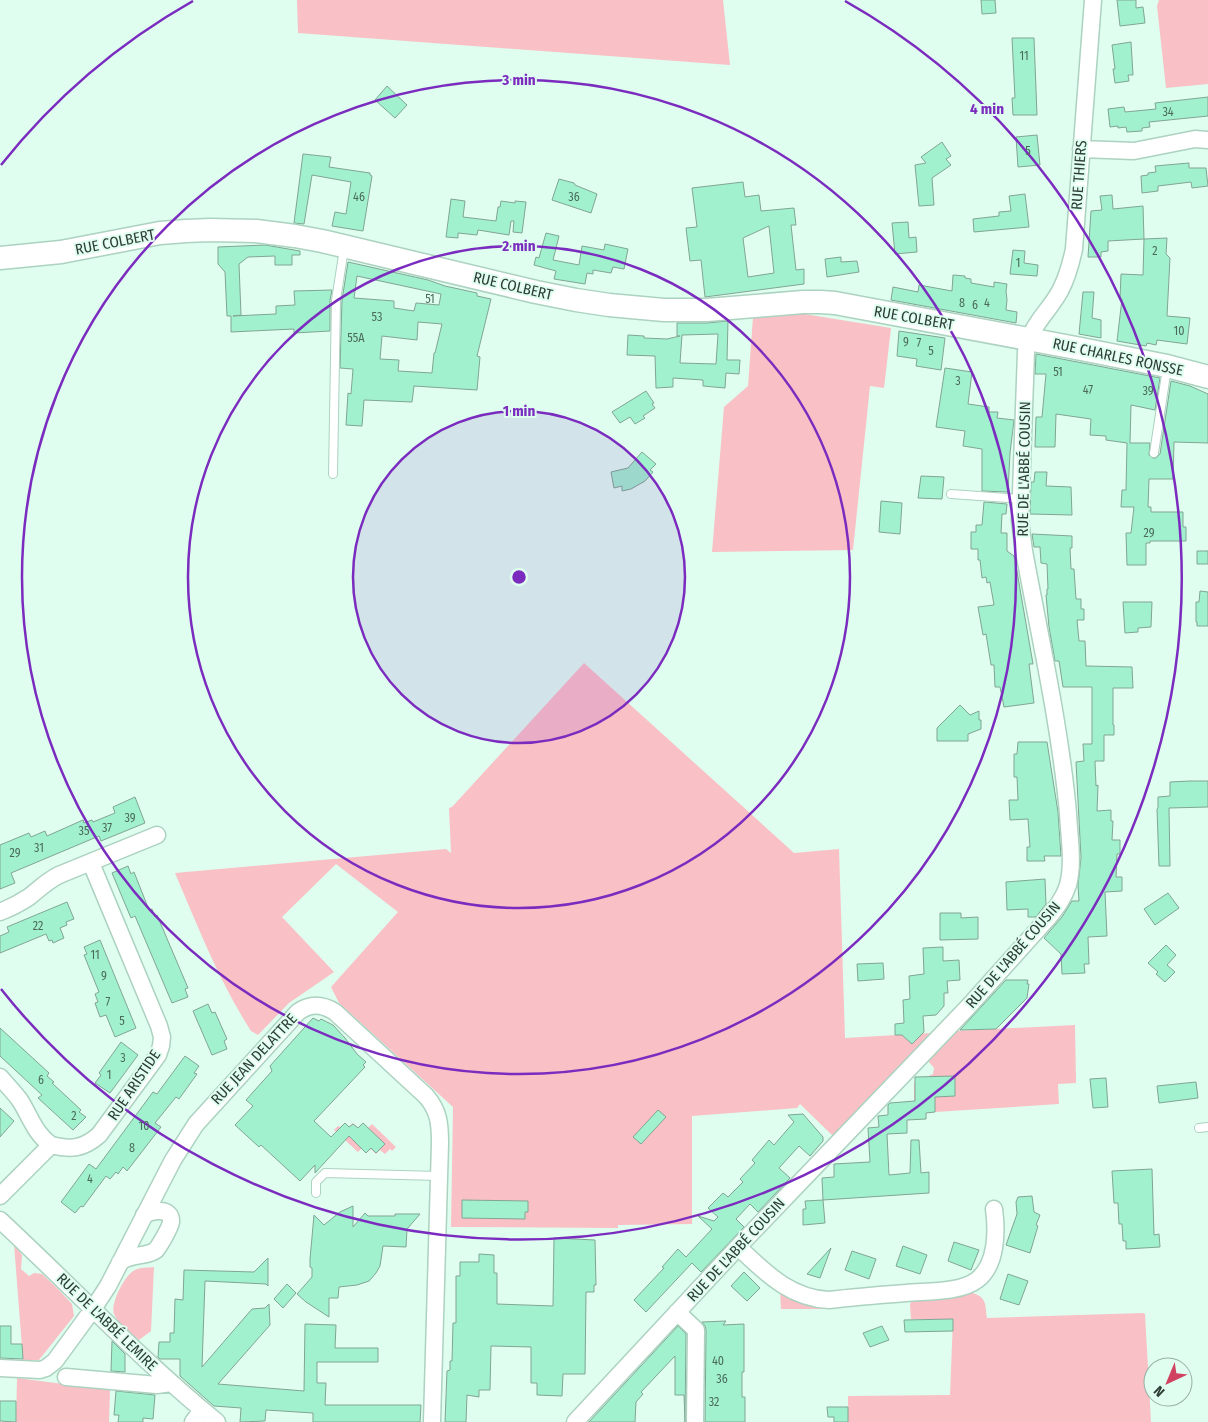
<svg xmlns="http://www.w3.org/2000/svg" width="1208" height="1422" viewBox="0 0 1208 1422" font-family="'Fira Sans Condensed',sans-serif">
  <rect width="100%" height="100%" fill="#dffeef"/>
  <!-- green -->
  <path fill="#f9c0c6" d="M297,0H723L730,65L298,33Z
    M1159,0H1208V84L1166,88L1157,6Z
    M798,313L891,328L884,388L870,386L853,550L712,552L724,407L748,386L753,317Z
    M584,663L794,853L839,849L845,1038L931,1033L834,1137L800,1104L797,1108L692,1116V1224L618,1225V1228L451,1227L453,1107L339,1003L331,987L398,912L336,864L282,917L334,972L289,1003L258,1035L251,1031C219,981 198,927 175,873L446,849L451,853L449,808L452,807Z
    M1075,1025L1076,1083L1058,1084L1059,1104L935,1112V1106L914,1101V1083L933,1074L934,1068L928,1061L955,1031Z
    M345,1123L349,1127L353,1123L358,1128L363,1123L368,1128L372,1124L396,1147L392,1151L390,1149L385,1154L380,1150L376,1154L371,1149L366,1153L362,1148L358,1152L334,1130L338,1126L340,1127Z
    M14,1244L22,1255L21,1269L29,1276L34,1273L42,1274L57,1288L72,1304L74,1316L39,1360H23Z
    M154,1267L151,1331L139,1340C131,1333 118,1324 114,1314C110,1304 125,1274 135,1270C140,1267 148,1268 154,1267Z
    M780,1290L829,1304L827,1309H781Z
    M970,1292C987,1297 985,1303 987,1318L1143,1313L1145,1314L1151,1422H848V1396L950,1395L953,1319H911L910,1305L912,1297Z
    M17,1378L110,1390L109,1422H16Z"/>
  <!-- building -->
  <path fill="#a1f1ce" stroke="#81a594" fill-rule="evenodd" d="M981,0H995L996,13L982,14Z
    M1117,0H1136V8L1143,7L1145,23L1120,26Z
    M1012,38H1034L1037,115H1013L1012,98H1015Z
    M1131,42L1133,75H1128L1129,81L1115,83L1113,69H1115L1112,45Z
    M387,86L407,105L395,118L375,100Z
    M1208,97V116L1149,122L1150,127L1142,128V131L1127,132L1126,127L1118,128V126L1110,127L1108,109L1124,107L1125,112L1156,109L1155,103Z
    M1037,135L1040,165L1018,167L1016,137Z
    M942,142L951,156L946,159L951,165L932,178L934,205L919,206L915,165L926,163L921,157Z
    M303,154L331,157L329,167L370,173V175L372,176L363,231L332,226L335,212L346,214L351,182L312,175L304,224L294,223Z
    M1189,163V168H1206L1208,186L1192,188L1191,182L1158,186V191L1142,193L1141,176L1148,175V173L1156,172L1155,166Z
    M559,179L574,183L575,185L597,194L591,213L552,200Z
    M743,182L745,197L759,195L761,211L794,208L796,225H791L796,270L804,269V284L705,297L701,260L690,261L686,228L697,227L692,188ZM769,226L774,273L748,277L743,238Z
    M1025,194L1029,227L974,232L973,219L999,216V212L1011,211L1009,196Z
    M1112,195L1113,209L1143,206L1144,239L1108,241V251L1101,252V257H1088L1091,211L1102,210L1100,196Z
    M451,199L465,201L463,217L496,221L498,207H500L501,201L515,203V201L526,202L522,233L513,232L514,221H511L509,235L478,230L477,235L458,233V238L446,237Z
    M908,222L909,238L916,237L917,252L895,254L892,223Z
    M546,233L559,236L553,260L579,265L582,246L604,250L605,244L628,249L624,269L613,267L611,273L593,270V274L587,273L585,284L554,279L556,271L534,265L536,257L539,258Z
    M1167,238L1166,254L1170,258L1167,316L1190,318L1187,344L1157,340L1156,345L1147,343L1146,346L1117,341L1122,299H1120L1121,274L1143,275L1144,239Z
    M265,245L300,251V255H292V265H275V256L248,257L239,264L241,315L233,316L276,314V306L295,305L294,291L332,290L330,300V331L294,333V329L231,332V316H227L225,272L218,264V247Z
    M1013,250L1025,251L1024,263L1038,265L1037,276L1010,274Z
    M841,257V262L857,261L859,272L827,277L825,259Z
    M348,262L428,280L445,286L477,293V296L491,299L477,356L480,357L477,390L414,386L412,402L364,400L362,426L346,425L348,393L351,394L353,369L340,368L342,300ZM357,276L441,294L439,305L416,303L414,311L394,308V301L354,298ZM418,322L442,324L435,353H434L432,373L398,371L399,360L380,359L382,336L417,340Z
    M953,275L965,276V278L971,279V283L994,287V282L1007,284L1006,291L1007,300L1006,310L1017,312L1016,323L891,300L893,287L918,292L919,285L952,291Z
    M1083,292H1094L1092,318L1101,320V338L1079,334Z
    M728,321L727,360H740L739,374L726,373L725,388L703,386V380L673,378V387L656,388L655,356L627,355L628,335L644,336V338L667,339L680,336H677V323H707ZM718,334L716,364L680,363L682,335Z
    M899,331L945,338L941,370L916,366L917,359L897,356Z
    M1036,354L1160,378L1155,410L1131,405L1130,443H1150L1149,455L1153,458H1156L1160,454L1171,381L1190,386L1208,394V443L1174,442L1173,479H1149L1148,507H1151V512H1183V527H1186V541H1150V543H1146V565H1127L1126,533H1131L1134,507H1121L1122,490H1126L1127,443L1106,440V436L1090,435L1091,419L1056,414L1055,447H1035L1036,417H1042L1046,374H1035Z
    M945,368L972,372L968,404L989,407V412H998L997,418L1014,420L1010,453L1008,492L982,491V449L963,446L965,431L936,427Z
    M646,391L654,403L652,404L655,408L643,416L645,418L635,424L630,417L620,423L612,412Z
    M642,452L656,464L650,470L653,472L645,481L631,489L622,491V486L614,488L611,472L628,468Z
    M1035,472H1047L1046,486L1071,487L1072,515L1030,514L1031,482H1034Z
    M921,476L944,477L942,499L918,498Z
    M881,501L902,503L900,534L879,532Z
    M984,502L1007,504L1006,514H1002L1001,533H1007V551L1014,556L1015,560L1033,664H1029L1034,703L1004,707L1000,687H995L994,665H991L986,634L983,635L978,607L994,605L990,582L987,583L986,577L982,578L980,560H978V549H971V532H976V525H982Z
    M1032,534L1072,536V548H1070L1071,569H1074L1076,599H1081V609H1084V620H1077L1079,641H1085L1086,666L1132,667L1133,688H1113V725H1114V735H1104V761H1095L1096,786L1098,785L1097,811L1111,810V821H1113L1112,840H1120V854H1117L1116,877H1122V891L1105,892L1107,936L1088,937L1089,964H1084L1085,973L1062,974L1061,954L1044,938L1062,917L1072,901H1079L1078,885L1081,858L1076,762L1084,761L1083,744H1092V687H1063L1059,661H1055L1049,627L1046,595H1047V589H1048L1047,564L1041,563L1040,547H1034Z
    M1197,551H1208V564H1197Z
    M1200,591L1208,592V626H1197V622H1196V602H1199Z
    M1123,602H1152L1151,627L1138,628V632L1125,633Z
    M960,705L970,715L979,711V720H981V729L968,734V741H937V728Z
    M1018,742H1047L1058,812L1061,856H1044L1045,861H1027V847H1030L1028,819L1010,820L1009,800H1018L1017,777H1014V754H1017Z
    M1190,781H1208V807L1169,808L1170,866H1159L1157,809L1158,808V797L1170,796V782Z
    M135,797L145,823L101,841L99,836L11,873L15,883L0,889V845L29,833L31,837L45,831L47,836L83,820L84,823L92,820L93,822L115,813L113,807Z
    M128,866L131,874L134,872L149,910L152,909L155,917L157,915L188,988L185,989L188,997L172,1003L135,916L131,918L112,873Z
    M1045,879L1046,904L1036,917H1028V909L1007,910L1006,882Z
    M1168,893L1179,908L1155,925L1144,909Z
    M67,902L74,919L66,922L67,925L60,928L64,938L53,943L52,940L49,941L46,934L0,953V936L9,932L7,927Z
    M940,913H961V918L978,917V939L940,940Z
    M100,940L136,1028L115,1037L106,1015L100,1017L95,1003L98,1002L95,994L99,992L84,955L87,954L84,947Z
    M1166,945L1176,955L1167,965L1175,972L1165,982L1156,974L1158,972L1148,963Z
    M943,947V961L959,960L960,980L947,981L948,993H944V1006L936,1015L923,1016L924,1032L912,1044L902,1035H895V1024L904,1023L903,1000L910,999L909,976L924,974L923,948Z
    M883,963L884,979L858,981L857,964Z
    M1006,980H1028L1027,984H1029L1027,998L996,1029L960,1030Z
    M208,1004L212,1013L215,1012L227,1039L224,1041L227,1049L212,1055L193,1011Z
    M313,1018L319,1021L321,1019L333,1025L345,1038L357,1054L366,1062L363,1065L365,1067L314,1121L331,1137L345,1123L349,1127L353,1124L358,1128L363,1123L385,1144L376,1153L371,1148L366,1153L349,1136L315,1173V1165L300,1181L261,1145L259,1147L235,1125L253,1106L246,1100L272,1071L270,1066Z
    M0,1028L49,1073L47,1076L54,1082L52,1083L81,1110L79,1112L86,1117L73,1130L38,1098L42,1095L0,1056Z
    M121,1042L138,1055L110,1093L95,1083L101,1075L99,1073Z
    M185,1056L199,1066L194,1073L197,1074L179,1099L176,1097L155,1123L161,1127L127,1171L123,1167L118,1174L116,1172L110,1179L106,1176L83,1207L81,1206L75,1213L61,1202L89,1164L96,1169L153,1092L157,1094Z
    M955,1076V1096L935,1097V1112L926,1113V1119L907,1120V1133L887,1134L889,1175L910,1173L911,1140H919L921,1173L929,1172V1193L823,1200L822,1178L834,1177V1164L870,1162L868,1128L879,1127L878,1116L888,1115V1105L890,1103L915,1101V1077Z
    M1106,1078L1108,1107L1093,1108L1090,1079Z
    M1196,1082L1198,1098L1159,1103L1157,1086Z
    M0,1108L14,1121L0,1137Z
    M658,1110L666,1117L641,1144L633,1137Z
    M803,1114L823,1137V1141L810,1156L799,1146L779,1168L790,1178L758,1212L750,1204L736,1219L744,1227L701,1272L692,1263L646,1312L634,1300L664,1268L662,1267L678,1249L686,1257L712,1229L698,1216L714,1221L718,1217L708,1208L723,1193L728,1197L743,1182L740,1179L755,1163L752,1160L769,1140L774,1145L794,1122L788,1115Z
    M1152,1169L1154,1235L1159,1234L1160,1247L1126,1249V1241H1123L1122,1224H1119L1118,1203H1114L1112,1171Z
    M1032,1196L1034,1212L1040,1215L1036,1225L1038,1226L1030,1253L1006,1245L1017,1214L1016,1202L1018,1197Z
    M462,1200L528,1201V1212H525V1219L462,1218Z
    M823,1200L825,1223L803,1225V1209H806L805,1201Z
    M353,1206V1227L365,1213L368,1216H395V1214H420L407,1229L406,1247L383,1246L380,1266L376,1273L369,1281L357,1285L339,1287L338,1298H329V1317L306,1302L297,1294L312,1277V1268L310,1267V1259L314,1215L324,1225L340,1212Z
    M554,1238L595,1240L596,1285H594V1292H586L585,1374H563L562,1396L537,1395V1383H531V1347L491,1346L490,1390H479V1397L467,1395L466,1422H445L447,1371L450,1370V1361H452L453,1323H456V1276H460V1262H479V1254L494,1255V1273H497V1304L553,1306Z
    M954,1242L979,1250L971,1270L948,1261Z
    M903,1246L927,1255L920,1274L896,1266Z
    M831,1248L820,1278L807,1274Z
    M852,1251L876,1259L869,1279L845,1270Z
    M268,1258V1286L266,1284L205,1281L202,1367L252,1309L265,1308L269,1304L270,1325L218,1384L304,1391L305,1324L336,1325L335,1348H378V1362H317V1383H326L325,1405H421L420,1422H313V1413L266,1410L265,1421L240,1422L241,1408L214,1406L180,1376V1359H160L158,1357L159,1342H170V1333H174L175,1299L183,1300L184,1270L254,1272Z
    M744,1272L760,1288L747,1301L731,1286Z
    M1008,1274L1028,1281L1019,1305L1000,1299Z
    M287,1284L296,1293L283,1308L274,1299Z
    M953,1319V1331L905,1332L904,1320Z
    M726,1321L723,1325L744,1324V1372H742V1397H745V1422H705L706,1330L705,1326L702,1322Z
    M0,1326H11V1344H22L23,1359L0,1358Z
    M678,1326L686,1334L685,1422L684,1395H675V1356L641,1392L643,1394L636,1402L635,1422H589Z
    M882,1326L889,1340L870,1347L863,1333Z
    M112,1341L125,1354V1372L111,1371Z
    M116,1391L155,1395L153,1419L143,1418V1422H118L119,1415H114Z
    M0,1401H16V1422L0,1421Z
    M827,1407H848V1422H834V1417H828Z"/>
  <g fill="none" stroke-linecap="round" stroke-linejoin="round">
    <!-- service casing -->
    <g stroke="#acd2c0" stroke-width="10">
      <path id="service" d="M1154,453L1167,368
        M333,474L336,300L344,249
        M951,494L1021,499
        M1199,1128L1208,1127
        M316,1193V1182L325,1173L439,1176"/>
    </g>
    <!-- minor casing -->
    <g stroke="#acd2c0" stroke-width="19">
      <path id="minor" d="M1081,149L1134,151L1195,139L1208,140
        M0,912C10,908 20,903 29,897C39,889 47,881 59,875L157,835
        M0,1077C6,1084 13,1091 19,1099C30,1115 34,1133 51,1145
        M0,1196L51,1145C71,1150 83,1149 99,1135L158,1055L161,1046L162,1037L159,1026L91,863
        M0,1220C72,1287 140,1359 217,1422
        M738,1247C765,1272 789,1298 829,1300C855,1297 880,1295 906,1293C926,1291 960,1293 977,1280C997,1265 997,1231 994,1209
        M120,1262C132,1253 148,1257 156,1250C160,1245 170,1228 171,1222C172,1207 152,1210 144,1215
        M677,1312L696,1330L695,1422
        M0,1368L40,1370L46,1368L55,1361L93,1309L108,1286L173,1160L196,1124L298,1012C311,1003 322,1004 335,1012L426,1096C439,1111 440,1124 440,1143L432,1422
        M66,1377L157,1385L171,1383
        M193,1422L202,1410
        M575,1422L738,1247L968,1007L1048,918C1056,908 1064,898 1068,885C1074,862 1069,837 1068,813C1060,725 1040,638 1024,551L1020,521L1026,352C1030,325 1048,313 1060,291C1067,278 1071,263 1074,249L1093,0"/>
    </g>
    <!-- secondary casing -->
    <g stroke="#acd2c0" stroke-width="25">
      <path id="secondary" d="M0,258L61,252L160,233L186,231L210,230L256,231L295,236L322,241L536,292L576,300L609,305L664,310H707L803,302H821L835,303L1076,348L1167,366L1208,377"/>
    </g>
    <!-- service -->
    <use href="#service" stroke="#fff" stroke-width="8"/>
    <!-- minor -->
    <use href="#minor" stroke="#fff" stroke-width="16"/>
    <!-- secondary -->
    <use href="#secondary" stroke="#fff" stroke-width="22"/>
  </g>
  <!-- distance rings -->
  <circle cx="519" cy="577" r="166" fill="#7b2cbf" fill-opacity=".12"/>
  <g fill="none" stroke="#7b2cbf" stroke-width="2.5">
    <circle cx="519" cy="577" r="166"/>
    <circle cx="519" cy="577" r="331"/>
    <circle cx="519" cy="577" r="497"/>
    <path d="M1 165A662 662 0 0 1 193 1M845 1A662 662 0 1 1 1 989"/>
  </g>
  <g text-anchor="middle" stroke-width="4" stroke-linejoin="round" paint-order="stroke">
    <!-- number labels -->
    <g font-size="12" fill="#4b6a5c">
      <text x="1024" y="60">11</text>
      <text x="1168" y="116">34</text>
      <text x="1028" y="155">5</text>
      <text x="359" y="201">46</text>
      <text x="574" y="201">36</text>
      <text x="1155" y="255">2</text>
      <text x="1018" y="267">1</text>
      <text x="430" y="303">51</text>
      <text x="962" y="307">8</text>
      <text x="987" y="307">4</text>
      <text x="975" y="309">6</text>
      <text x="377" y="321">53</text>
      <text x="1179" y="335">10</text>
      <text x="356" y="342">55A</text>
      <text x="906" y="346">9</text>
      <text x="919" y="347">7</text>
      <text x="931" y="355">5</text>
      <text x="1058" y="376">51</text>
      <text x="958" y="385">3</text>
      <text x="1088" y="394">47</text>
      <text x="1148" y="395">39</text>
      <text x="1149" y="537">29</text>
      <text x="130" y="822">39</text>
      <text x="107" y="832">37</text>
      <text x="84" y="835">35</text>
      <text x="39" y="852">31</text>
      <text x="15" y="857">29</text>
      <text x="38" y="930">22</text>
      <text x="95" y="959">11</text>
      <text x="104" y="980">9</text>
      <text x="108" y="1006">7</text>
      <text x="122" y="1025">5</text>
      <text x="123" y="1062">3</text>
      <text x="109" y="1079">1</text>
      <text x="41" y="1084">6</text>
      <text x="74" y="1120">2</text>
      <text x="144" y="1130">10</text>
      <text x="132" y="1152">8</text>
      <text x="90" y="1183">4</text>
      <text x="718" y="1365">40</text>
      <text x="722" y="1383">36</text>
      <text x="714" y="1406">32</text>
    </g>
    <!-- street labels -->
    <g font-size="15" fill="#2e3d36" stroke="#dffeef">
      <text transform="translate(1079 175) rotate(-86)" y="5">RUE THIERS</text>
      <text transform="translate(115 242) rotate(-11)" y="5">RUE COLBERT</text>
      <text transform="translate(513 286) rotate(13)" y="5">RUE COLBERT</text>
      <text transform="translate(914 318) rotate(10)" y="5">RUE COLBERT</text>
      <text transform="translate(1118 357) rotate(12)" y="5">RUE CHARLES RONSSE</text>
      <text transform="translate(1024 469) rotate(-89)" y="5">RUE DE L'ABBÉ COUSIN</text>
      <text transform="translate(1013 955) rotate(-49)" y="5">RUE DE L'ABBÉ COUSIN</text>
      <text transform="translate(254 1059) rotate(-47)" y="5">RUE JEAN DELATTRE</text>
      <text transform="translate(134 1085) rotate(-56)" y="5">RUE ARISTIDE</text>
      <text transform="translate(736 1250) rotate(-47)" y="5">RUE DE L'ABBÉ COUSIN</text>
      <text transform="translate(107 1322) rotate(44)" y="5">RUE DE L'ABBÉ LEMIRE</text>
    </g>
  </g>
  <circle cx="519" cy="577" r="8" fill="#7b2cbf" stroke="#dffeef" stroke-width="2.5"/>
  <g font-size="15" text-anchor="middle" font-weight="bold" fill="#7b2cbf" stroke="#dffeef" stroke-width="4" stroke-linejoin="round" paint-order="stroke">
    <text x="519" y="85">3 min</text>
    <text x="987" y="114">4 min</text>
    <text x="519" y="251">2 min</text>
    <text x="519" y="416">1 min</text>
  </g>
  <!-- north arrow -->
  <g transform="translate(1168 1382) rotate(224)"><circle r="24" fill="#dffeef" stroke="#98b1a5"/>
  <path d="M0-4L9 19L0 12L-9 19Z" fill="#d14160"/>
  <text y="-8" font-size="14" font-weight="bold" text-anchor="middle" fill="#2e3d36">N</text>
  </g>
</svg>
